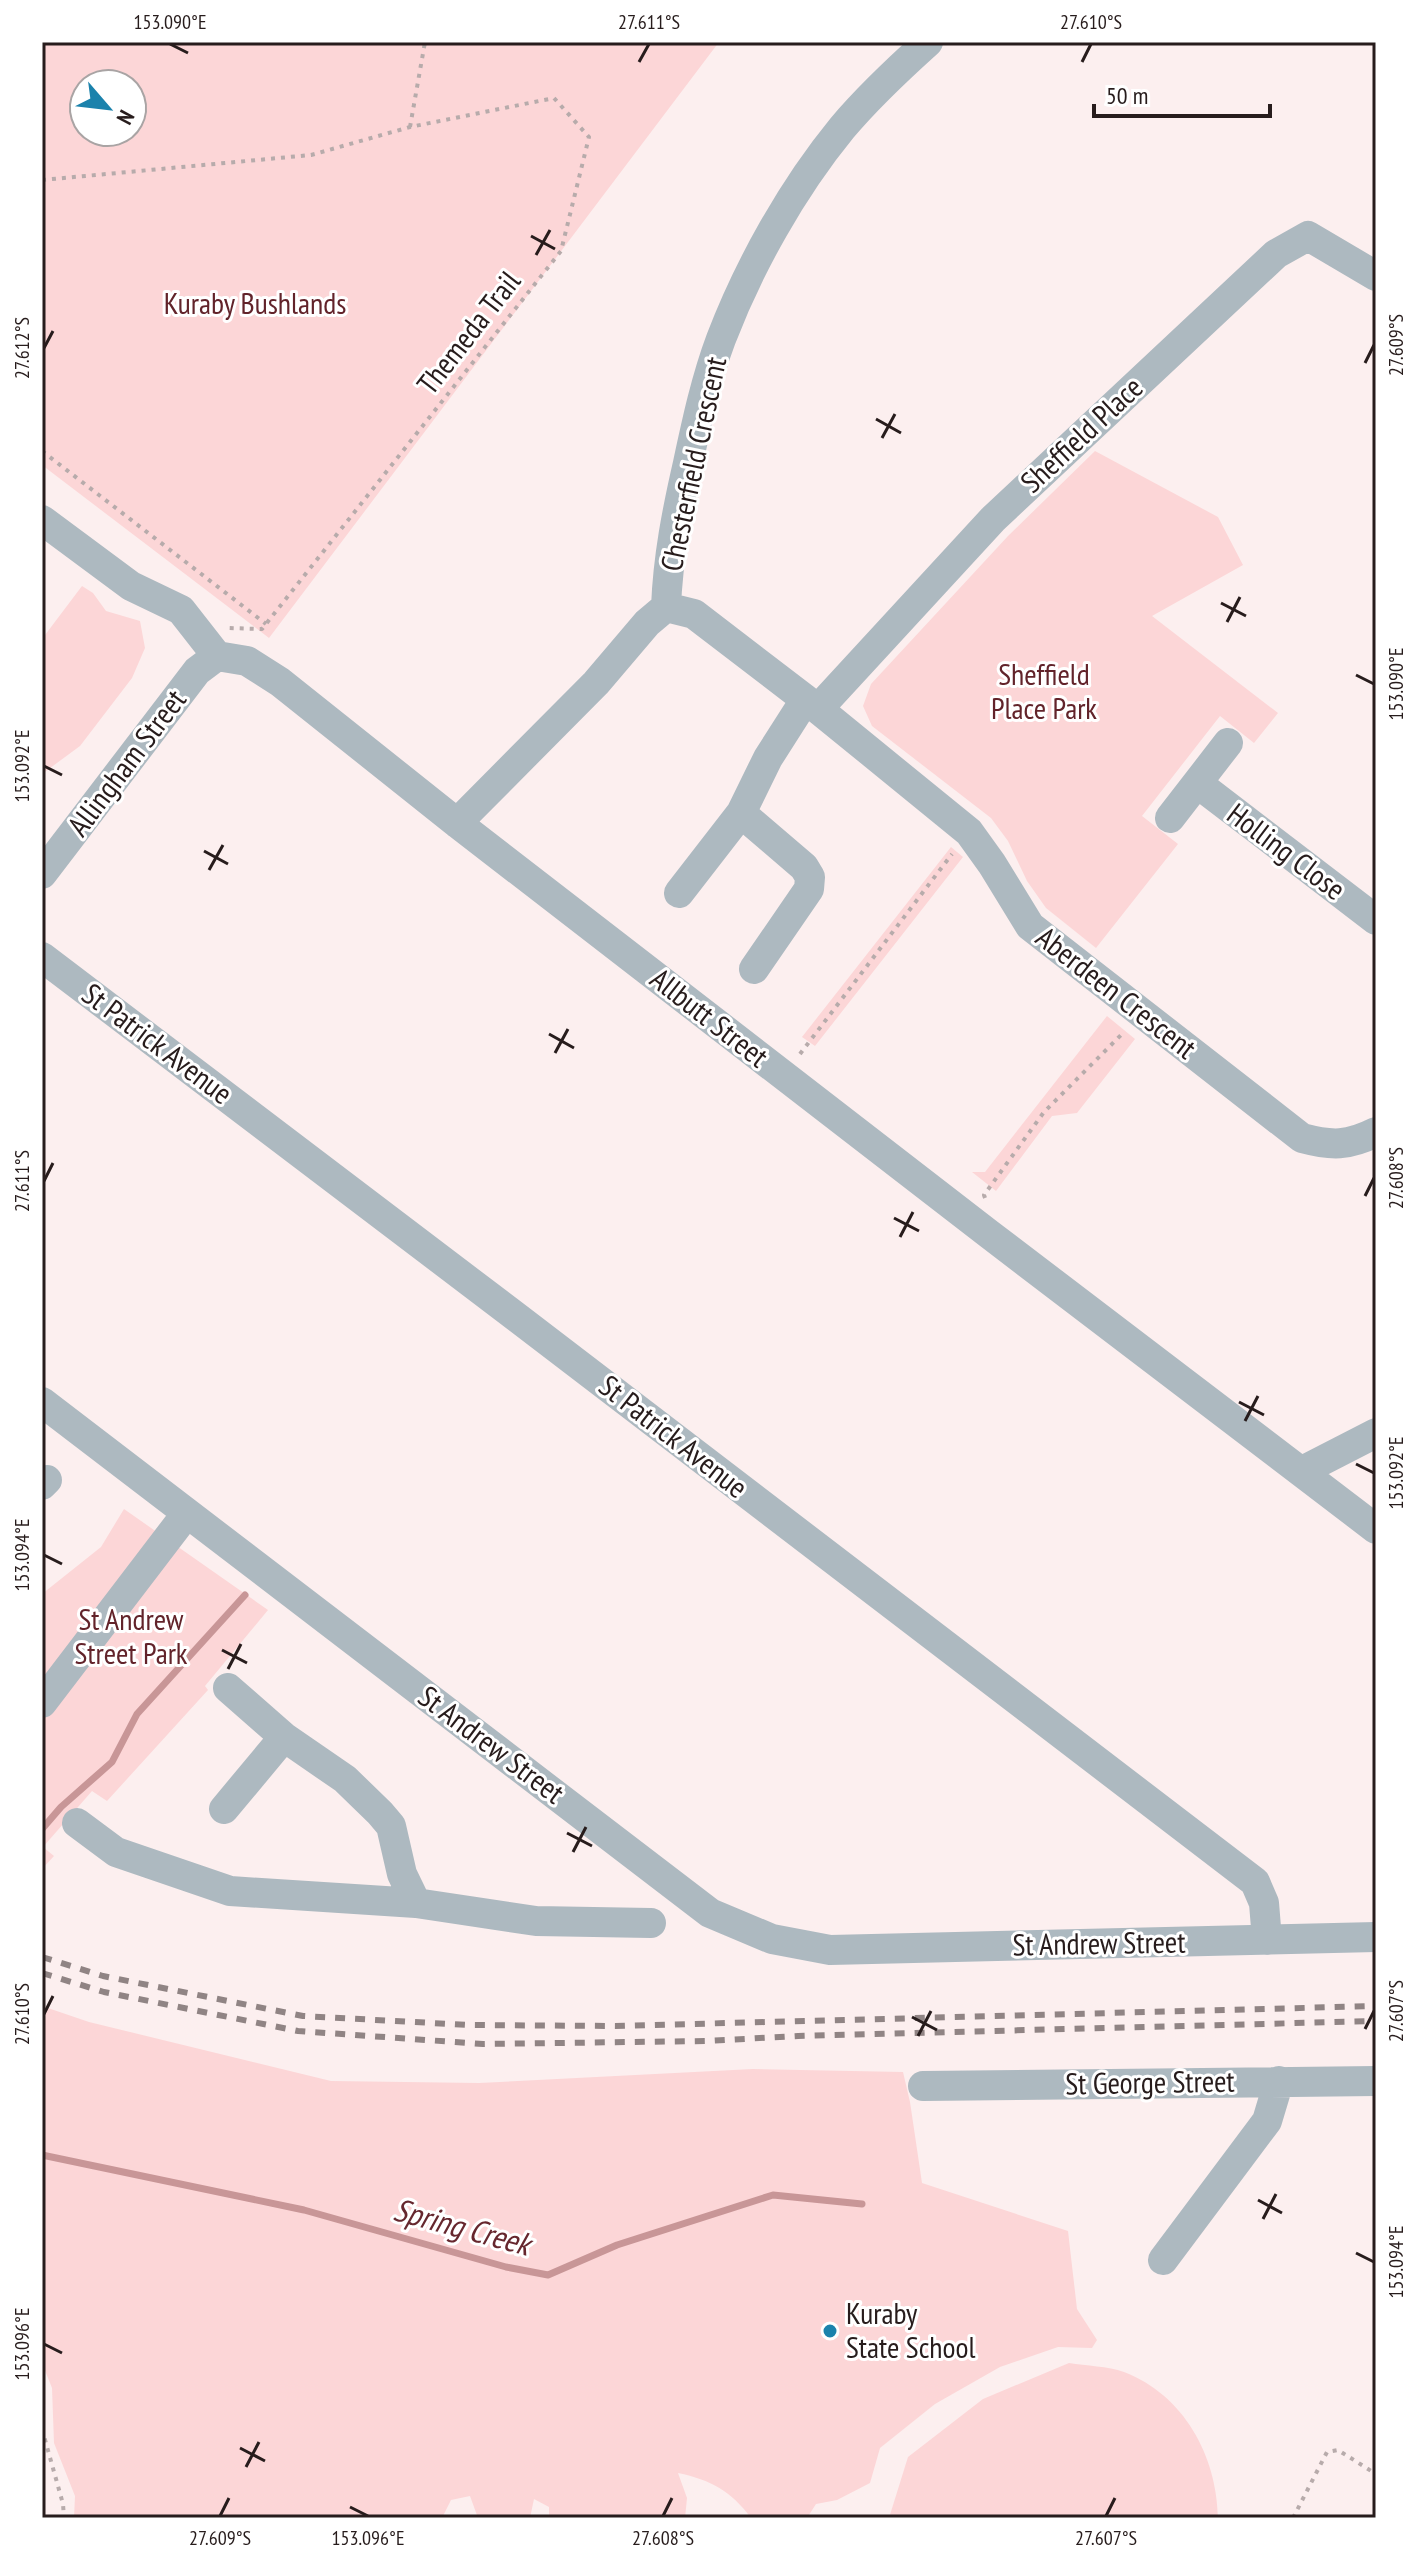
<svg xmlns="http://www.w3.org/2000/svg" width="1418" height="2560" viewBox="0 0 1418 2560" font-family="'PT Sans Narrow',sans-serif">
  <rect width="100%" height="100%" fill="#fcefef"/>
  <!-- green -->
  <path fill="#fcd6d7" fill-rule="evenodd" d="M42,42H719L269,638L42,465ZM132,84V132H84V84Z
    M1095,451L1218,517L1243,565L1152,616L1278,713L1254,743L1220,716L1142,816L1178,844L1096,948L1046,908L1027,881L1008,841L991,818L872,726L863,706L871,684L1008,536Z
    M82,586L93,593L106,611L140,621L145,648L132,678L80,746L42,774V639Z
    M951,847L963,857L815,1046L802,1037Z
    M1107,1016L1135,1039L1077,1113L1052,1116L996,1191L972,1172H985Z
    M124,1509L268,1610L205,1686L208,1690L107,1801L92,1791L43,1847L54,1856L42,1869V1594L101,1547Z
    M42,2006L89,2022L331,2081L479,2083L753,2069L903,2072L910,2102L922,2183L1068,2231L1077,2309L1097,2340L1092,2348L1058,2347L1000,2367L935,2404L880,2448L870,2483L837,2500L816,2504L807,2518H751C731,2491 711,2480 678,2473L687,2498L685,2518H549V2507L534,2499L530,2518H478L470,2496L451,2500L442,2518H74L75,2496L54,2443L52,2388L42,2363Z
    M1069,2363C1086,2366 1108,2366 1124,2372C1184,2395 1217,2456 1218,2518H889L908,2457L983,2399Z"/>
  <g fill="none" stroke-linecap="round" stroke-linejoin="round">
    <!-- stream -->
    <path stroke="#c89697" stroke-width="7" d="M42,1829L61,1807L112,1762L137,1714L245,1595
      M42,2155L304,2210L506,2267L548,2275L617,2245L773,2195L862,2204"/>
    <!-- path -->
    <path stroke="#b7abab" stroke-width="4" stroke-dasharray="4 6" stroke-linecap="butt" d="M410,127L425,42
      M42,180L311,155L410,127L554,98L589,137L561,251L262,629L229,628
      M42,451L266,624
      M800,1054L952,854
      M985,1198L984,1195L1044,1112L1124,1032
      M42,2429L63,2504L64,2518
      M1293,2518L1327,2452L1338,2450L1376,2474"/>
    <!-- minor -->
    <path stroke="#adb9c0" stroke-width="30" d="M42,520L131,586L181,610L217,656L247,661L280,682L457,823L989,1234L1376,1529
      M666,607L694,614L818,709L969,832L992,864L1030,926L1302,1138C1332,1146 1348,1146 1376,1132
      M818,709L993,519L1276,254L1308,236L1376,276
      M1197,783L1376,920
      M1170,818L1228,743
      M457,823L596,683L647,623L666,607C668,557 677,511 688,463C697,421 706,379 721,339C749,266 792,189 842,128C868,97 898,69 928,42
      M42,874L197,671L217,656
      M679,893L741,813
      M42,957L519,1319L1255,1882L1264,1903L1267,1940
      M754,969L809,889L810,877L804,867L741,813L768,758L805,700
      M42,1402L710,1913L772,1939L830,1950L1376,1937
      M1302,1471L1376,1433
      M42,1485L47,1480
      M228,1688L284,1737L345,1779L380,1813L391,1826L402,1874L416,1903
      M42,1703L187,1513
      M224,1809L284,1737
      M77,1823L116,1852L230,1891L416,1903L536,1921L651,1923
      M923,2086L1376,2081
      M1163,2260L1267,2121L1279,2081"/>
    <!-- rail -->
    <path stroke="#908484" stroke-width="6" stroke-dasharray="10 10" stroke-linecap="butt" d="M42,1957L103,1976L303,2016L469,2025L615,2026L1376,2006
      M42,1973L104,1992L298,2031L483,2044L706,2041L798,2036L1376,2021"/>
  </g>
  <!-- ticks -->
  <path fill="none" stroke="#271c1c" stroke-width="3" d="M170,44L188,53M639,62L649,44M1082,62L1091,44M531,236L555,249M536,255L550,230M44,348L53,331M1365,363L1374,345M876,419L901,433M882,438L895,414M1221,603L1246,616M1227,622L1240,597M1356,675L1374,684M44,766L62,775M204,851L228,864M209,870L223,845M549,1034L574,1048M555,1053L568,1029M44,1181L53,1163M1365,1196L1374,1178M894,1218L919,1231M900,1237L913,1212M1239,1402L1264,1415M1245,1421L1258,1396M1356,1464L1374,1473M44,1555L62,1564M222,1650L247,1663M228,1669L241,1644M567,1833L592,1846M573,1852L586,1827M44,2014L53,1996M912,2017L937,2030M1365,2029L1374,2011M918,2036L931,2011M1258,2200L1282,2213M1263,2219L1276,2194M1356,2253L1374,2262M44,2344L62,2353M240,2448L265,2461M246,2467L259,2442M350,2507L368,2516M220,2516L229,2498M663,2516L672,2498M1106,2516L1115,2498"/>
  <!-- markers -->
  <circle fill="#1b82ac" stroke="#fff" stroke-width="3" cx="830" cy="2331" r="8"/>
  <g text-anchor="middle" stroke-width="6" stroke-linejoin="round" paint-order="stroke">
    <!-- park labels -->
    <g font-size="30" fill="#62232a" stroke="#fff">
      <text x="255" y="314">Kuraby Bushlands</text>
      <text x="1044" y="685">Sheffield<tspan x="1044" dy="34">Place Park</tspan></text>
      <text x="131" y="1630">St Andrew<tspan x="131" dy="34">Street Park</tspan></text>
    </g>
    <!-- street labels -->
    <g font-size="30" fill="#271c1c" stroke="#fff">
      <text transform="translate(469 333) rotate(-52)" y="10">Themeda Trail</text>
      <text transform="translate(1082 435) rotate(-43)" y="10">Sheffield Place</text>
      <text transform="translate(694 464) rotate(-78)" y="10">Chesterfield Crescent</text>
      <text transform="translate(127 763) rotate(-53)" y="10">Allingham Street</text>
      <text transform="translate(1286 852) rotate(37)" y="10">Holling Close</text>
      <text transform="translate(1116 993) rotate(38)" y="10">Aberdeen Crescent</text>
      <text transform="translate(709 1018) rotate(38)" y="10">Allbutt Street</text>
      <text transform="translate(157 1044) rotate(37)" y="10">St Patrick Avenue</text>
      <text transform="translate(673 1437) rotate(38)" y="10">St Patrick Avenue</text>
      <text transform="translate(491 1745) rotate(37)" y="10">St Andrew Street</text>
      <text transform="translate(1099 1944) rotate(-1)" y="10">St Andrew Street</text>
      <text transform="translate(1150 2083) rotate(-1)" y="10">St George Street</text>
    </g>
    <!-- poi labels -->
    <g font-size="30" fill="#271c1c" stroke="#fff" text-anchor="start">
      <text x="846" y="2324">Kuraby<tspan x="846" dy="34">State School</tspan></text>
    </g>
    <!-- water labels -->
    <g font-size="32" font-style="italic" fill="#66272e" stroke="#fff">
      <text transform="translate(462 2227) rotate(15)" y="11">Spring Creek</text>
    </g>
  </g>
  <!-- border -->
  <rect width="1418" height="2560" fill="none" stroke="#ffffff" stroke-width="88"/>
  <!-- north arrow -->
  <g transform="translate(108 108) rotate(118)"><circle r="38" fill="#ffffff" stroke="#a9a4a4" stroke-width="2"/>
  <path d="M0-6L14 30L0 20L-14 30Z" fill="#1b82ac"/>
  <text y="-12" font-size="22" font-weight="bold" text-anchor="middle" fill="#271c1c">N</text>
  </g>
  <!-- scale -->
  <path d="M1094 104v12h176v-12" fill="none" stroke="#271c1c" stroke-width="4"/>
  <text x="1106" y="104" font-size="24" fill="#271c1c" stroke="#ffffff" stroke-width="6" paint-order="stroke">50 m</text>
  <rect x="44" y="44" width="1330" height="2472" fill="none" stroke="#271c1c" stroke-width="3"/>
  <g font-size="20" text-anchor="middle" fill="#271c1c">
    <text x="170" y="29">153.090°E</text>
    <text x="649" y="29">27.611°S</text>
    <text x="1091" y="29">27.610°S</text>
    <text transform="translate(1396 345) rotate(-90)" y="7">27.609°S</text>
    <text transform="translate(22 348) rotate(-90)" y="7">27.612°S</text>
    <text transform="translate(1396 684) rotate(-90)" y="7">153.090°E</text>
    <text transform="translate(22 766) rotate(-90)" y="7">153.092°E</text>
    <text transform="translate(1396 1178) rotate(-90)" y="7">27.608°S</text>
    <text transform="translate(22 1181) rotate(-90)" y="7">27.611°S</text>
    <text transform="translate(1396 1473) rotate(-90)" y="7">153.092°E</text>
    <text transform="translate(22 1555) rotate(-90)" y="7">153.094°E</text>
    <text transform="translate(1396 2011) rotate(-90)" y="7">27.607°S</text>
    <text transform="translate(22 2014) rotate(-90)" y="7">27.610°S</text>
    <text transform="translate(1396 2262) rotate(-90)" y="7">153.094°E</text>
    <text transform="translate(22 2344) rotate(-90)" y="7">153.096°E</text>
    <text x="220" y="2545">27.609°S</text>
    <text x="368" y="2545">153.096°E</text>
    <text x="663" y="2545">27.608°S</text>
    <text x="1106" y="2545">27.607°S</text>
  </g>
</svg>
